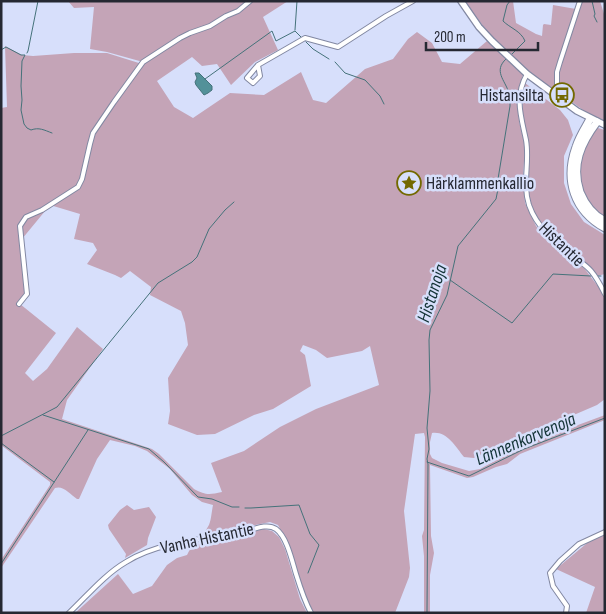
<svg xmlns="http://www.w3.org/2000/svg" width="606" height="614" viewBox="0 0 606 614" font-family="'Sofia Sans Condensed',sans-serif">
  <rect width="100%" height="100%" fill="#d7dffb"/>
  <!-- green -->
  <path fill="#c4a4b7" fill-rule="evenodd" d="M68,1H288L263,17L278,50L255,62L231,85L217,64L202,66L192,57L157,81L174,107L193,118L230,93L264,95L301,72L313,100L326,103L365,69L393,59L408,39L417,32L432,43L442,62L460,64L487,41L523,75L517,94L519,121L525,146L523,177L525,203L536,226L554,247L584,268L600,289L605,298V399L597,405L474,458L464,457C455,446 447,431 432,433L430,442V454L432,458L442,463L469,471L480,469L524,445L605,415V420L520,454L507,464L496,467L473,477L467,478L430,465L431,536L434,553L430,575V613H424V556L422,536L424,530L425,437L424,433L415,434L404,511L410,568L409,577L395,613H313L302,589L287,542L278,525L270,522L198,537C212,527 210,521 213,505L202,502L192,495L170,469L147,451L135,446L110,440L97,459L79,499H77C70,494 63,485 55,488L1,568V560L50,485V482L1,445V108L7,107L5,46L22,55L33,56L74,53H107L142,64L143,62L107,52L90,49L94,7L74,8ZM50,205L80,214L74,239L93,243L97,250L87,264L115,275L121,278L130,271L151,287L150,295L181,311L185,323L188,345L168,378L170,411L168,424L197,435L215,434L254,415L273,409L311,386L305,355L300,351L303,345L316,350L327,358L362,351L370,346L379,385L316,409L280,427L244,451L211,463L222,492C209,495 205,495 194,489L159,454L152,449L62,419L67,400L103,349L77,327L47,369L33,381L25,373L56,333L20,304L27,294L22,239Z
    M465,1H513L516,23L536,34L542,36L543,25L544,24L551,25L553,5L576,9L555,72L554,89L552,90C536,77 519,65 504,50C490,35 476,18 465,1Z
    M582,1H600L605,17V122L587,113L557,91L558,74Z
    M525,83L560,110L568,120L573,135L564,156V183L571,204L584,222L605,235V274L597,276C571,253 532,228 528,191C527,175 531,159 528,144C525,120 519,108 525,83Z
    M598,128L605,130V220L585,199L578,176L581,154L594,130Z
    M127,505L134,510L149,507L156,517L148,538L147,545L125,558L126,554L109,529L108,525L120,510Z
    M264,529L272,531L279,537L285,549L300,599L307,613H75L118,574L133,594L152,586L167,565L177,558L187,555L192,545Z
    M605,534V613H586L595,587L556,569L592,539Z"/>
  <!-- water -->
  <path fill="#539199" stroke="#45727a" d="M195,73H199L212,86V90L208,93L204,95L196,85L195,82L197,78Z"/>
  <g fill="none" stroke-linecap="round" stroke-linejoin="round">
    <!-- stream -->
    <path stroke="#45727a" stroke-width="1" d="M510,1L507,5L503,21C510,28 521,31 525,41L511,55
      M592,1L595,14L594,16L597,22
      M295,30L297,1
      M306,42L313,49L329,59
      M1,50L6,47L21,55H25L22,61L21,86L22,100L21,110L24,124L27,128L31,130C39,127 44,130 52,133
      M27,53L28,51L38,1
      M335,62L345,73L365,80L380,96L384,104
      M205,79L272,31L276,41L295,31L301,37
      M598,276H601
      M450,280L512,323L553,274L591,276
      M43,415L149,449L164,462L198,497L212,499L232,507H239
      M1,436L57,407L158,283L192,262L197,257L209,229L225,210L234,202
      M1,443L54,482
      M427,462L469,476L524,449L605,418
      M245,508H251L299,505L310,534L319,545L308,573
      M1,564L88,430
      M427,613L428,464L427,459L429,449L427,428L430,391L429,340L430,330L447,295L458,246L496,199L498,189V179L510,106C510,102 510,97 509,93C505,80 493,71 506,59"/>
    <!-- minor casing -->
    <g stroke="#8288a2" stroke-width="6">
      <path id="minor" d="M258,65L260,76L253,83L247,78L258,65L305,38L338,47L386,16L413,1
        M527,74C514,97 521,116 526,140C530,162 522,183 529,205C537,228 555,242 573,256C579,261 586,265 591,271C597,278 601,286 605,294
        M553,94L556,89L557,85V72L560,62L580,1
        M19,304L27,294L20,226L26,217L42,210L78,187L82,179L90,144L93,133L114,102L143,62L180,38L190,33L210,26L226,16L238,11L250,1
        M69,613C87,596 104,575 126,562C158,542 203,539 239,533C251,531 266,522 276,529C287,537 292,561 296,574C300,587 304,600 311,613
        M566,613L567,606L553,586L550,573L560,561L579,544L605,532"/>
    </g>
    <!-- secondary casing -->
    <g stroke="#8288a2" stroke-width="8">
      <path id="secondary" d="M461,1L479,27L492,41L527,74L577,111L605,125"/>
    </g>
    <!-- motorway casing -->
    <g stroke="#8288a2" stroke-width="9">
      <path id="motorway" d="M590,119C585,128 579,137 576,147C564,180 574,211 605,228
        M597,122C581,143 571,165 580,192C585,204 593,215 605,221"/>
    </g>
    <!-- minor -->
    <use href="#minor" stroke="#fff" stroke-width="4"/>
    <!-- secondary -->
    <use href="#secondary" stroke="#fff" stroke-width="5.5"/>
    <!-- motorway -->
    <use href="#motorway" stroke="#fff" stroke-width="7"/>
  </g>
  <!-- icons -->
  <defs>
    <g id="bus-ring" transform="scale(1.25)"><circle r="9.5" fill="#d7dffb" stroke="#736900" stroke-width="1.5"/><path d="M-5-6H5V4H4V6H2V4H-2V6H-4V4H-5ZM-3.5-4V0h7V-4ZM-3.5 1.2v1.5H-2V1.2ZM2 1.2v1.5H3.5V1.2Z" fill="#736900"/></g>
    <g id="sight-ring" transform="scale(1.25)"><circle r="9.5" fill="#d7dffb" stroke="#736900" stroke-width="1.5"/><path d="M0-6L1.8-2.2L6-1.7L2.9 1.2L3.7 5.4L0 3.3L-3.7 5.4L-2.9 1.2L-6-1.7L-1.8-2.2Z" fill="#736900"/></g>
  </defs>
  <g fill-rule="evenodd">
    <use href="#bus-ring" x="562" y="95"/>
    <use href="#sight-ring" x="409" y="183"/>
  </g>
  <g text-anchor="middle" stroke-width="5" stroke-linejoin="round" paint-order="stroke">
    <!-- poi labels -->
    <g font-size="18" fill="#252832" stroke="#d7dffb" text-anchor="end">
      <text x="544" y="101">Histansilta</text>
      <text x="426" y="189" text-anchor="start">Härklammenkallio</text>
    </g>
    <!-- street labels -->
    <g font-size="18" fill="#252832" stroke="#d7dffb">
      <text transform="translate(562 244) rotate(44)" y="6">Histantie</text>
      <text transform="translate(207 538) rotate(-12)" y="6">Vanha Histantie</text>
    </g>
    <!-- water labels -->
    <g font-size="19" font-style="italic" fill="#133336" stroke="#d7dffb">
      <text transform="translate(431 293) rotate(-72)" y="7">Histanoja</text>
      <text transform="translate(525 438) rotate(-23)" y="7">Lännenkorvenoja</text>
    </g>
  </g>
  <!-- border -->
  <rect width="606" height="614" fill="none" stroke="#252832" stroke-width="5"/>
  <!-- scale -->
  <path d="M426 42v8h112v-8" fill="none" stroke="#252832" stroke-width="2.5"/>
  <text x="434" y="42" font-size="15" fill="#252832" stroke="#d7dffb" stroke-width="4" paint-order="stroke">200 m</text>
</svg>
